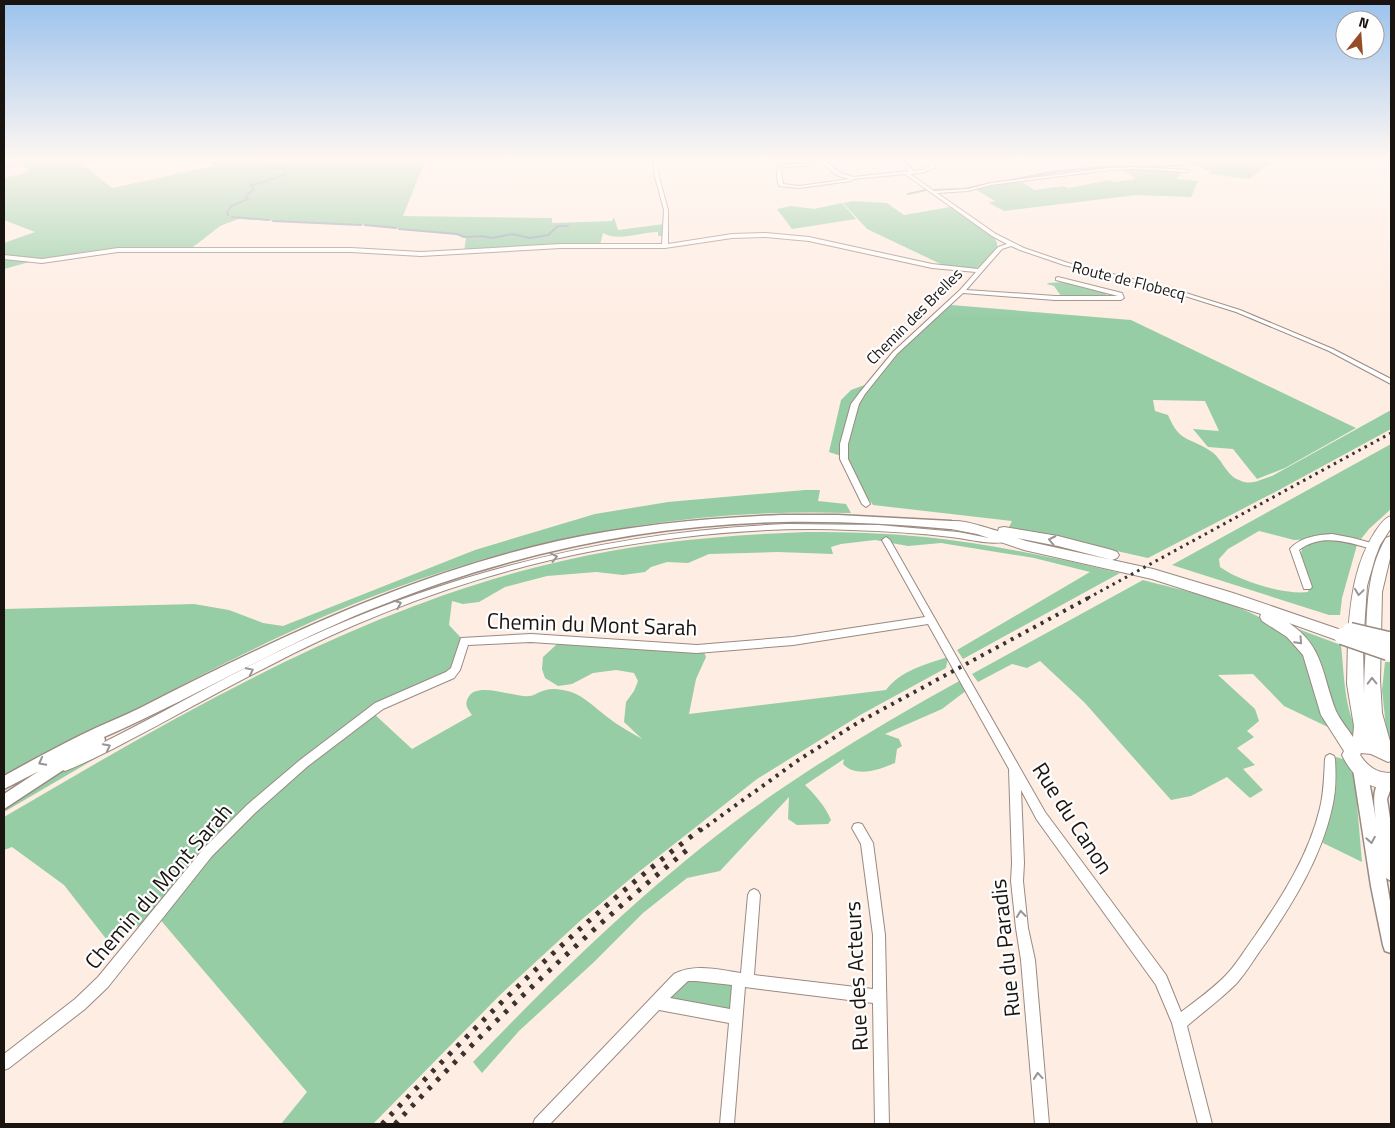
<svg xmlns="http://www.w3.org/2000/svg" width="1395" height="1128" viewBox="0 0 1395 1128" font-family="'Titillium Web',sans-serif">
  <rect width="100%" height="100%" fill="#feede3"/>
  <!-- green -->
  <path fill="#96cda5" d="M26,161H79L112,188L214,166L208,161H425L403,216L552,218V223L612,221L614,217L618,230L664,224V236H658V232C640,232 619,242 603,233L600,245L464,252L466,237L457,234L365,225L238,219L220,226L188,251L126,250L33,261L4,269V243L35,232L4,220V178L27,172L28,169L24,165Z
    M1183,161H1273L1249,179L1209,174L1210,171Z
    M1120,168L1183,171L1176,179L1198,181L1191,197L1136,195L1004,211L989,203L995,201L975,189L1020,181L1035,190L1063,186L1068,188L1110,180L1115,182L1136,179Z
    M853,201L887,203L904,215L950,207L994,237L997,243V249L976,269L947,267L867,229L843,203Z
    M842,203L856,219L792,229L777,209L791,206L814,209Z
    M1064,282L1102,291L1107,295L1061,296L1054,286L1047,284L1048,283Z
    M951,305L1131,320L1356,428L1285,468L1257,479L1233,449L1208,447L1193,429L1219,431L1205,401L1153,400L1155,411L1168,415C1180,444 1191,437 1212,452C1222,459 1226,475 1239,480C1251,486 1259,480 1272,476L1391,410V429L1277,491L1148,558L1009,527L1012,521L873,505L851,476L844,457L829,452L841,400L851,390L870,383L881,374L897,355Z
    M1391,444V509L1369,529L1361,539L1344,537L1294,540L1259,531L1228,549L1219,559L1220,567C1239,581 1285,595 1308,592C1313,572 1280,541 1326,540C1337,540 1348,539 1357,545L1342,598L1340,615H1329L1172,565Z
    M805,490H820L818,501L846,504L851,513C693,508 538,535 390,590C310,619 233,659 157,698C106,724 54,749 4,776V609L194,604L229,610L263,623L283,626L475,550L595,514L668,502Z
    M807,532C846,532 886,533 925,537C991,544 1056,558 1120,573L963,659L957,650L1090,572L1034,558L941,543L908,546L875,540L841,544L831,547L833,554L778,552L709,554L688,563L667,562L651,567L645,572L623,575L596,572L547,576L505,587L479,602L463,604L452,601L449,625L464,641L455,670L371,711L412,749L472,715C468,709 464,705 468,698C476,680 514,698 530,696C533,696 537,693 540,692C550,687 561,689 571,692C585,697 594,707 606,716C617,725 630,732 642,739L624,722L626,702L634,691L638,681L634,673L616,670L593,673L572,684L558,686L545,678L542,669L543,657L556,645L569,640L704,652L706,657L696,679L689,714L886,690C900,671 926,664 948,657L946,668L862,714L757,779L636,874L580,921L500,995L373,1124H281L307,1092L158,917L107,940L64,885L12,847L4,850V817C180,714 360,607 562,561C643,542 724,535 807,532Z
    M1143,580C1195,594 1275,608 1305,656C1312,668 1312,684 1315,697C1318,708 1324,718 1330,728L1284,706L1253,674L1218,675L1255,709L1259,721L1247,731L1254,737L1237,748L1255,765L1243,769L1263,790L1250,798L1227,777L1191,796L1171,800L1084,702L1040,661L1027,668L1012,664L978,682L972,674Z
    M1282,623L1341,645C1344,670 1344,711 1358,731L1352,741L1339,726L1319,664Z
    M1385,662H1391V749L1388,745L1382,690Z
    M961,680L967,690L942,709L885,734L899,739L902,746L897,749L895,763C879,770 856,778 843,764L844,759L805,785C815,795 826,807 831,820L828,824L797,825L788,819L789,797L720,871L687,878L643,913L594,962L519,1031L482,1073L473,1062C559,973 648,885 748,812C816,763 887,721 961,680Z
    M98,754V757L4,812V806L47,778Z
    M1336,757L1343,759L1354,769L1362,862L1323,843L1330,759Z
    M679,979L739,980L735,1017L657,1003Z"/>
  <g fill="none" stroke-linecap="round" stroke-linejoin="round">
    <!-- stream -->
    <path stroke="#939db1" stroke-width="2" d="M1002,182C1037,174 1074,168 1110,167C1135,166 1159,168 1184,165L1185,163L1195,161
      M934,190L964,189L988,184
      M908,194L926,190
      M228,215L227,213L231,206L248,199L245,197L254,189L251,185C264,183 274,178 286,174L284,169L268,168V164L273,161
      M232,217L269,220
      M273,221L361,225
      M365,225L396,228
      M399,229L457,234L464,237L482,236L492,238L512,234L530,238L548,235L558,226H568"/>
    <!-- minor casing -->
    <g stroke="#9a8a81" stroke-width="2">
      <path id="minor" d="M19,161L23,162L4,168V166Z
        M653,161H657L658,173L668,210V244L732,234L766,233L809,237L932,264L978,269L998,247L1007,244L992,236L905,174L853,179L851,181L799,188L779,186C777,179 775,169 781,165L815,163L813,165L783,167L781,171L783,184L799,186L850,179L836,175L821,161H826L840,173L853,177L909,171L898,161H903L914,171L923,170L930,166V161H934V168L924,172L910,174L934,191L968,189L991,183L1109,168L1134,167L1189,170L1187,172L1134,169L1109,170L991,185L968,191L937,193L996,234L1024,248L1068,263L1173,289L1240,310L1333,349L1391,379V384L1329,351L1236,312L1169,291L1064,265L1020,250L1011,246L1002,249L966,290L1055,296H1118L1056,280V278L1058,277L1122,293L1124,298L1121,300H1055L963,293L897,354L865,394L859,404L848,444V459L870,504L866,507L862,504L840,459V444L851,404L860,392L893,352L960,290L976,272L932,268L809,241L766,237L732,238L665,248H561L421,256L351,252H118L42,263L4,259V255L42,259L118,248H351L421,252L561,244H662L664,210L654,173Z
        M787,524L879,525L958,532L989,538L1007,536L1011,539L1010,541C990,546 971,539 951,537C918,533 885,531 851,530C767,526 681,535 598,550C482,572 369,613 265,668C217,692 171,719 124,743C105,753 85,763 65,771L61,769L60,766L61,763C151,722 234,669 325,630C474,565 625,531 787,524Z
        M1332,534L1353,538L1375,544L1376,546L1372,549C1348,542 1321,533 1299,550L1312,587L1310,589H1304L1290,549C1300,537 1317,535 1332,534Z
        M886,537L890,540L1045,812L1166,975L1181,1012C1197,1000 1214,988 1228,973C1238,962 1246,948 1255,936C1282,897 1309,855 1320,808C1324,792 1324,776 1325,759L1326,756L1330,754L1334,756L1335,759C1336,776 1336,792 1332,808C1321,858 1293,903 1265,944C1255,957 1247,972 1236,984C1221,999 1203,1012 1187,1026L1212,1124H1198L1172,1023L1156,985L1037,820L1021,790L1024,863L1023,881L1028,928L1035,960L1049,1124H1035L1021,960L1016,928L1011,881L1012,863L1009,769L928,624L793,645L697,653L531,642L468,645L460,670L454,678L383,709L308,766L255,813L212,856L108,987L85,1009L9,1068L4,1070V1054L75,999L98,977L204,848L247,805L300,760L375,703L446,672L451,668L461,638L531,634L697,645L793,637L925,617L882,540Z
        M858,823L862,824L873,843L885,935L889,1124H875L873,1003L745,987L734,1124H720L729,1023L659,1010L550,1124H533L535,1119L674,974C695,963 719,970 741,973L748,895L750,891L754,889L758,891L760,895L754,975L873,989V935L861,844L852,828L854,824ZM688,981H696L732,985L730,1009L670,998Z"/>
    </g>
    <!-- major casing -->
    <g stroke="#9a8a81" stroke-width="3">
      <path id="major" d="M781,515H838L951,521L956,525L951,529C895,524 838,521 782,522C639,525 501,556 369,610C278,647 193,698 104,737L105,740L103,744L4,809V794L39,771L4,789V776C29,762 55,748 81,735C101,725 122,717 142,707C275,639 411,574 558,541C632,525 706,518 781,515Z
        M1360,763L1365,765L1367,769L1376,820C1374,805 1370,781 1388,775L1391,776V788L1387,799L1391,825V881L1386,878L1391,907V953L1385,951L1383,945L1371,886L1353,769L1355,765Z"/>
    </g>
    <!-- highway casing -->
    <g stroke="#9a8a81" stroke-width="2">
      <path id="highway" d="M1391,516V528L1380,545L1375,558L1367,586L1363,646L1364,695C1364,678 1365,661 1366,644C1367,607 1367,570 1386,538L1391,536V554L1382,592L1380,680L1382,713L1391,745V761L1388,762L1371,754L1361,753L1360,755C1368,767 1377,773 1391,773V789C1367,789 1352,776 1342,755L1344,751L1321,715L1303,655L1287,637L1262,621L1260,617L1261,614L1152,579L1024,550L977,534L946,528L944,525L946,522C961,518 983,527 998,531L999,528L1004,527L1058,536L1112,550L1117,552L1119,555L1117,558L1112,560L1058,546L1017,538L1026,541L1153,569L1233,593L1347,632L1348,634C1351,597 1355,563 1375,532C1379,526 1384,518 1391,516ZM1289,623L1342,642L1348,639L1347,684L1354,726L1353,737C1348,729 1340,720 1336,711C1322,676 1324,646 1289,623Z"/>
    </g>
    <!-- minor -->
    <use href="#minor" fill="#fff" fill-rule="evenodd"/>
    <!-- major -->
    <use href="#major" fill="#fff" fill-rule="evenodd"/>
    <!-- highway -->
    <use href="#highway" fill="#fff" fill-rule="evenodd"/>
    <!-- rail-far2 -->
    <path stroke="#3a322e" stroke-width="3" stroke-dasharray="2.5 4.5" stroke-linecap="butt" d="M1088,598L1391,433"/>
    <!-- rail-far1 -->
    <path stroke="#3a322e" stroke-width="4" stroke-dasharray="3 5.5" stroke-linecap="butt" d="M700,831L800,759L859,722L1090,597"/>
    <!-- rail -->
    <path stroke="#3a322e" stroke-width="5" stroke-dasharray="4 8" stroke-linecap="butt" d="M382,1124C482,1019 585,916 701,829
      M395,1124C489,1025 586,932 692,846"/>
    <!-- highway-bridge casing -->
    <g stroke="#9a8a81" stroke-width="19" stroke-linecap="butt">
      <path id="highway-bridge" d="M1350,631L1388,640
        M1342,636L1388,652"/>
    </g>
    <!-- highway-bridge -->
    <use href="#highway-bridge" stroke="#fff" stroke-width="16"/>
  </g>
  <!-- one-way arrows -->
  <defs><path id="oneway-chevron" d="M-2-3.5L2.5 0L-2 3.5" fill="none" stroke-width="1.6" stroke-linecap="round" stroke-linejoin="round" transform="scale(1.25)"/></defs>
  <g stroke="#989594">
    <use href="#oneway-chevron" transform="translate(1052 540) rotate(-168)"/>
    <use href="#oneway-chevron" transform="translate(554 557) rotate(-13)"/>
    <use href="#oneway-chevron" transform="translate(1359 592) rotate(98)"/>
    <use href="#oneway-chevron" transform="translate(398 604) rotate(-22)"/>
    <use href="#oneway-chevron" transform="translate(1299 641) rotate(47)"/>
    <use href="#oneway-chevron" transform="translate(250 671) rotate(-26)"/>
    <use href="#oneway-chevron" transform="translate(1372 681) rotate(-91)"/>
    <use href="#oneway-chevron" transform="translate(107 747) rotate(-27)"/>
    <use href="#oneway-chevron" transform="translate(42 762) rotate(152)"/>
    <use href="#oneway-chevron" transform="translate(1371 840) rotate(80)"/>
    <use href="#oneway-chevron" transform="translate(1021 914) rotate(-96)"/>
    <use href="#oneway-chevron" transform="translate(1038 1076) rotate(-95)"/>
  </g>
  <!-- sky -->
  <linearGradient id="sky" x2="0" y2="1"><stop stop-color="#9bc2ed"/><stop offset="0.5" stop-color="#fff7f2"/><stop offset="1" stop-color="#fff7f2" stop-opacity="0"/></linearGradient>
  <rect width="1395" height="319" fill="url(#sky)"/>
  <g text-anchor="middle" stroke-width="4.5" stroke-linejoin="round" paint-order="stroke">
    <!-- far-street labels -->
    <g font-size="16" fill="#1a1411" stroke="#fefefe">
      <text transform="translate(1129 280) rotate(14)" y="6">Route de Flobecq</text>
      <text transform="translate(914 316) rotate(-45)" y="6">Chemin des Brelles</text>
    </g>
    <!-- near-street labels -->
    <g font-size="22" fill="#1a1411" stroke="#fefefe">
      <text transform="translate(592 624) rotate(2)" y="8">Chemin du Mont Sarah</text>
      <text transform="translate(1073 818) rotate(57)" y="8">Rue du Canon</text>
      <text transform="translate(158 886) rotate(-49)" y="8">Chemin du Mont Sarah</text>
      <text transform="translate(1005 948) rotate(-96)" y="8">Rue du Paradis</text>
      <text transform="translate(856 976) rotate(-93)" y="8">Rue des Acteurs</text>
    </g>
  </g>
  <!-- border -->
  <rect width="1395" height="1128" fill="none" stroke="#1a1411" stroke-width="10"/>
  <!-- north arrow -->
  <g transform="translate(1360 35) rotate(17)"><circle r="24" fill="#fefefe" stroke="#a3a09f"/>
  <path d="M0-4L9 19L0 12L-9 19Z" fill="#944c29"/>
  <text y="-8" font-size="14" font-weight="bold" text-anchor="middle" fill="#1a1411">N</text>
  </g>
</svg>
